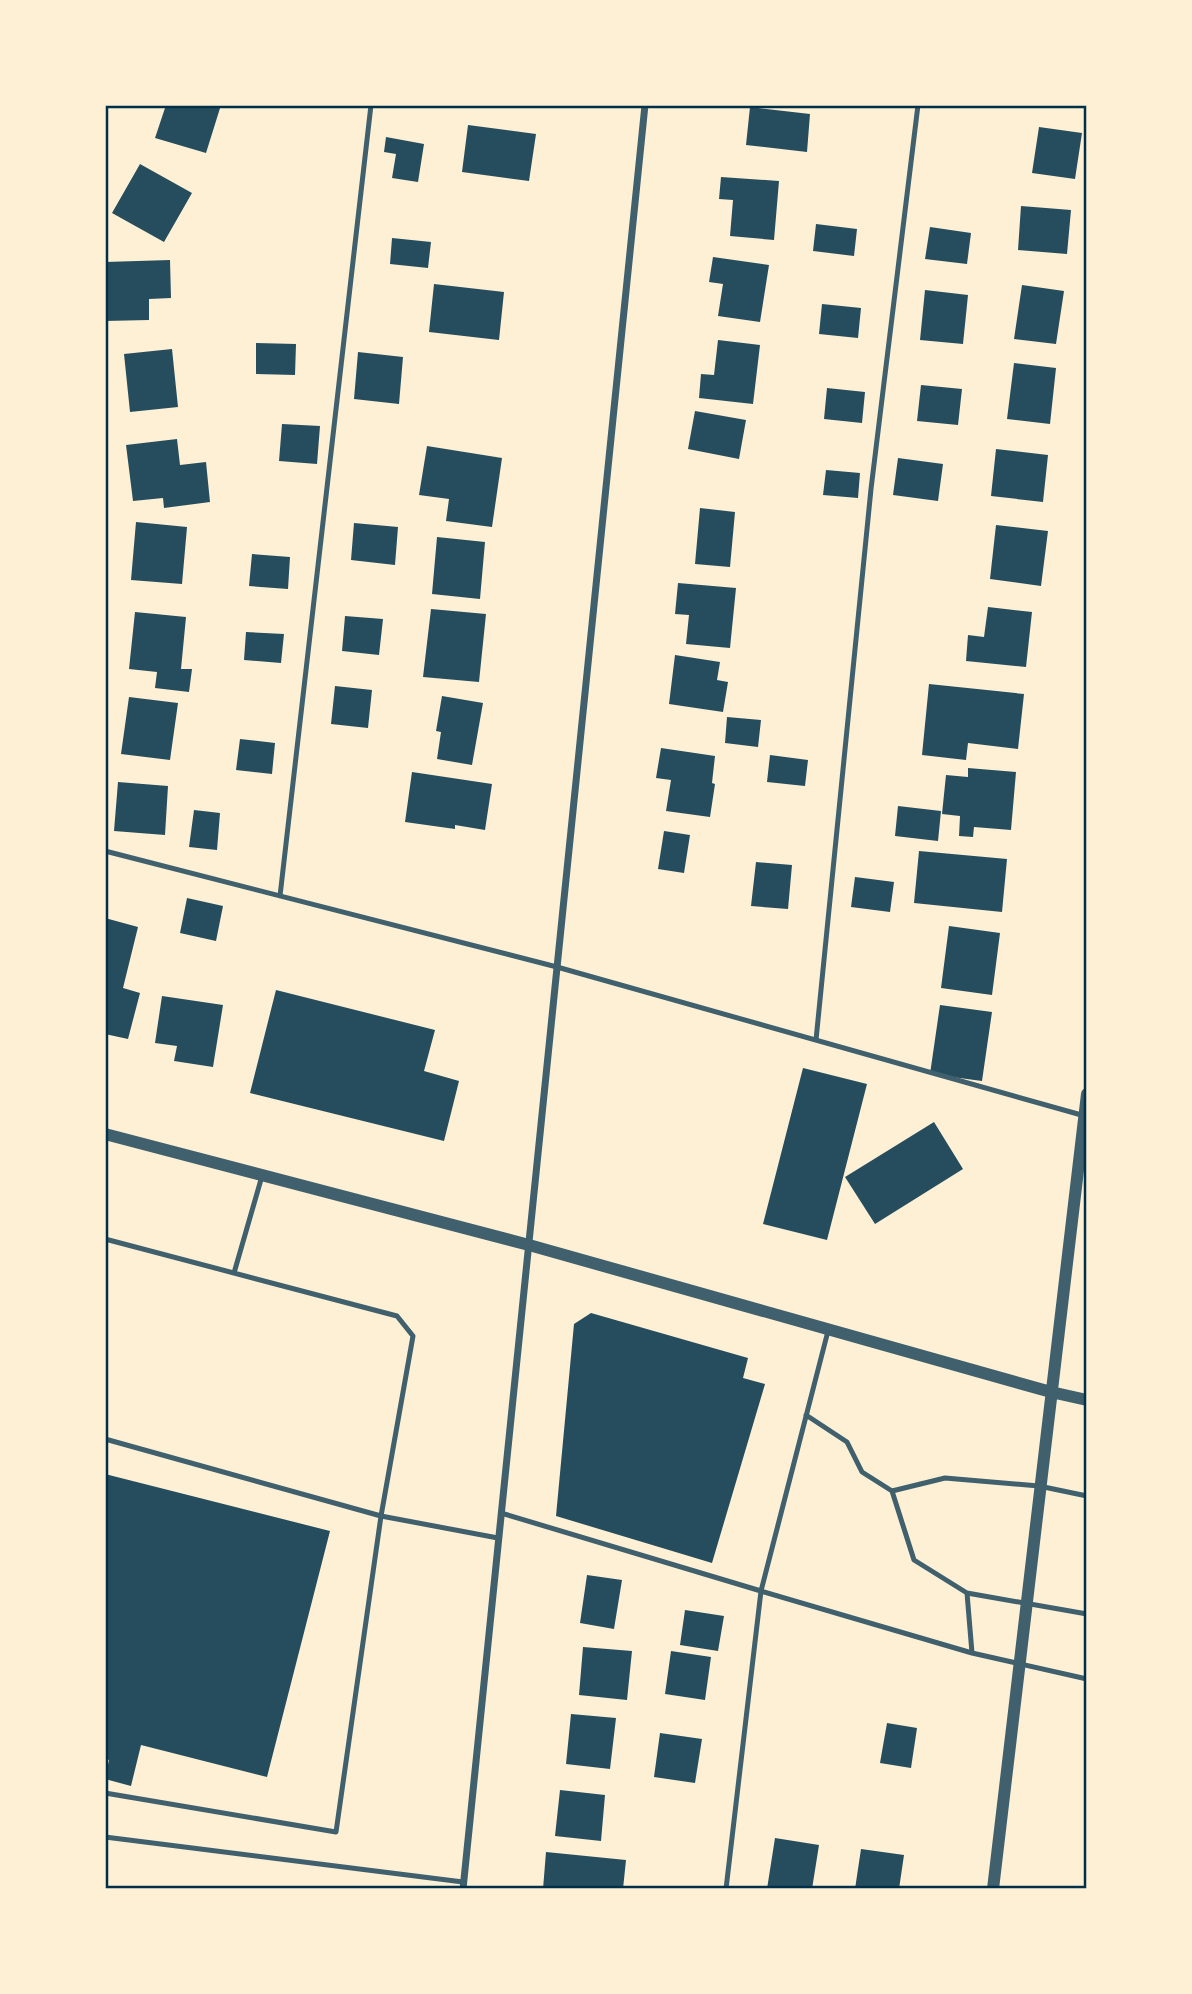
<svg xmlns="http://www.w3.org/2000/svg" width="1192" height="1994" viewBox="0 0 1192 1994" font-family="Figtree,sans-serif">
  <rect width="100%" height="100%" fill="#fdf0d5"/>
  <!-- building -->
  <path fill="#264d5e" d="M166,105H221L206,153L155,138Z
    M750,107L810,114L807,152L746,145Z
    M468,125L536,134L529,181L462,172Z
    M1039,127L1082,133L1075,179L1032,173Z
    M386,137L424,144L418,182L392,178L396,154L384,152Z
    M140,164L192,193L164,242L112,213Z
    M721,177L779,181L774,240L730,236L733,200L719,199Z
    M1021,206L1071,210L1067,254L1018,250Z
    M816,224L857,229L854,256L813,251Z
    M930,227L971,233L967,264L925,259Z
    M392,238L431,242L428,268L390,264Z
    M713,257L769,265L760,322L718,316L723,284L709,282Z
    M170,260L171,298L149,299V320L105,321V262Z
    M434,284L504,292L499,340L429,332Z
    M1022,285L1064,291L1056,344L1014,339Z
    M925,290L968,295L963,344L920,340Z
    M822,304L861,308L858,338L819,334Z
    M718,340L760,345L753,404L699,398L701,374L714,375Z
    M256,343L296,344L295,375L256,374Z
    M172,349L178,407L130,412L124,354Z
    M358,352L403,357L399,404L354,399Z
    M1014,363L1056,368L1050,424L1007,419Z
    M921,385L962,389L958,425L917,421Z
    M827,388L865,392L862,423L824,419Z
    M695,411L746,420L739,459L688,449Z
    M282,424L320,426L317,464L279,461Z
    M177,439L180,465L206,462L210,502L164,508L163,498L133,501L126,445Z
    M427,446L502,458L492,527L446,521L449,499L419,495Z
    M996,449L1048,455L1043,502L991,496Z
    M898,458L943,464L938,501L893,495Z
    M826,470L860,473L858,498L823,495Z
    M700,508L735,512L730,567L695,564Z
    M136,522L187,527L182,584L131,580Z
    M354,523L398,527L395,565L351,560Z
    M996,525L1048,531L1041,586L990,579Z
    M437,537L485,542L480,599L432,594Z
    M252,554L290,557L288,589L249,586Z
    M678,583L736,588L730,648L686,644L689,615L675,614Z
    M988,607L1032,612L1026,667L966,661L968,635L984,637Z
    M431,609L486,614L479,682L423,677Z
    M135,612L186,617L181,669H192L189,692L155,688L157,672L129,669Z
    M345,616L383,619L379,655L342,651Z
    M246,632L284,634L281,663L244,660Z
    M675,655L720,662L717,680L728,682L723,712L669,704Z
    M929,684L1024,694L1018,749L968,743L966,760L922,755Z
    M335,686L372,690L368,728L331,724Z
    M442,696L483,703L472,765L437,759L441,732L436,731Z
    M129,697L178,703L170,760L121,754Z
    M727,717L761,720L758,747L725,743Z
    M240,739L275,743L272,774L236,770Z
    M661,748L715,756L712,783L715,784L710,817L666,811L671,780L656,778Z
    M770,755L808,760L805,786L767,782Z
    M968,768L1016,772L1011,830L974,827L973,837L959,836L960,816L942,814L946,775L968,777Z
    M412,772L492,784L485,830L455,825V829L405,822Z
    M118,782L168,786L165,835L114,831Z
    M898,806L941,811L938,841L895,836Z
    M194,810L220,813L217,850L189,847Z
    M664,831L690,835L684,873L658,869Z
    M919,851L1007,859L1002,912L914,903Z
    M756,862L792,865L788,909L751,906Z
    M855,877L894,882L890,912L851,907Z
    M187,898L223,906L216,941L180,933Z
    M105,918L138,927L123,988L140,993L128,1039L105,1034Z
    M949,926L1000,933L992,995L941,988Z
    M276,990L435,1030L424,1071L459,1081L444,1141L250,1093Z
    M162,996L223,1005L213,1067L174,1061L177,1046L155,1043Z
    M940,1005L992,1012L982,1081L930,1074Z
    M803,1068L867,1084L827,1240L763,1224Z
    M934,1122L963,1169L875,1224L845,1177Z
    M591,1313L748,1358L743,1378L765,1384L712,1563L556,1516L574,1324Z
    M105,1474L330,1531L267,1777L141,1745L131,1786L105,1779L109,1760L105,1758Z
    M587,1575L622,1580L614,1629L580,1623Z
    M685,1610L724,1616L718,1651L680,1645Z
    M583,1647L632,1651L627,1700L579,1695Z
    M671,1651L711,1657L705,1700L665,1694Z
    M571,1714L616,1718L610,1769L566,1764Z
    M887,1723L917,1728L911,1768L880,1763Z
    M660,1733L702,1739L695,1783L654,1777Z
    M560,1790L605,1795L601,1841L555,1836Z
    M775,1838L819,1845L812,1889H767Z
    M861,1849L904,1855L899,1889H855Z
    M546,1852L626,1860L623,1889H543Z"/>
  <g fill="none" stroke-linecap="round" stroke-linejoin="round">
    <!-- service -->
    <path stroke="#3f606c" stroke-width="5" d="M105,851L557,967L1085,1116
      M280,896L371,105
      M816,1040L871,489L918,105
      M105,1239L397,1316L413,1336L381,1516L498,1538
      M234,1273L262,1176
      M828,1331L761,1591L972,1653L1087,1679
      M806,1415L847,1442L862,1472L892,1491L945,1478L1039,1486L1087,1496
      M105,1439L381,1516L336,1832L105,1793
      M892,1491L914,1560L967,1593L1087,1614
      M501,1513L761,1591L726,1889
      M967,1593L972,1653
      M105,1837L463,1882"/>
    <!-- minor -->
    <path stroke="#3f606c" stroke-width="7" d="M463,1889L645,105"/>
    <!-- tertiary -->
    <path stroke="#3f606c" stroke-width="12" d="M105,1134L529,1245L1051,1392L1087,1400
      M993,1889L1087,1094"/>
  </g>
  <!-- border -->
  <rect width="1192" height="1994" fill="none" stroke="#fdf0d5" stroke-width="214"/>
  <rect x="107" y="107" width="978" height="1780" fill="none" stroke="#003049" stroke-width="2.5"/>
</svg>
